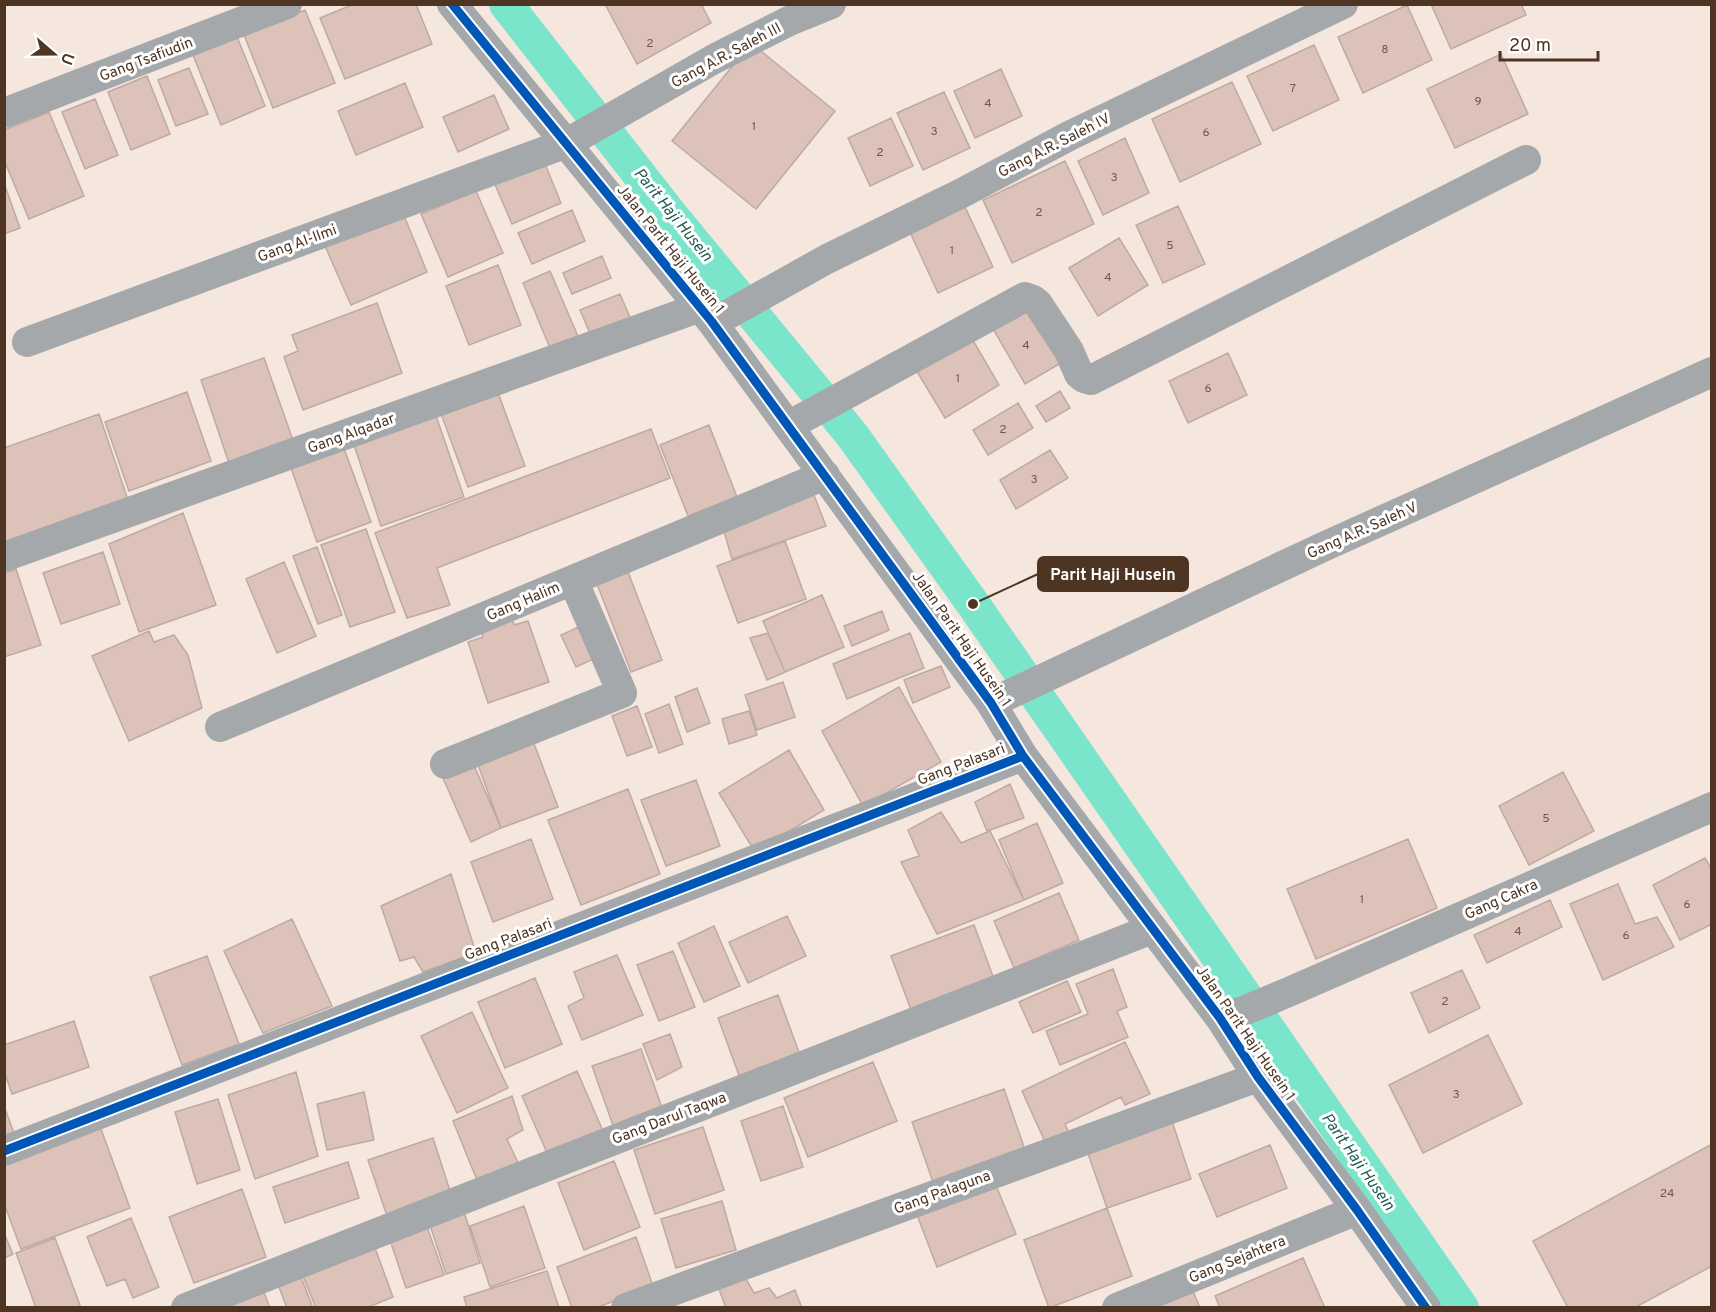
<svg xmlns="http://www.w3.org/2000/svg" width="1716" height="1312" viewBox="0 0 1716 1312" font-family="Overpass,sans-serif">
  <rect width="100%" height="100%" fill="#f5e7de"/>
  <g fill="none" stroke-linecap="round" stroke-linejoin="round">
    <!-- canal -->
    <path stroke="#7ae5ca" stroke-width="34" d="M506,4L667,210L852,435L973,604L1462,1308"/>
  </g>
  <!-- building -->
  <path fill="#ddc2b9" stroke="#bdaaa3" stroke-width="1.5" d="M354,4H416L432,44L345,79L320,18Z
    M605,4H701L711,23L637,64Z
    M1431,4H1521L1526,15L1451,49Z
    M1407,5L1432,60L1363,93L1338,37Z
    M305,10L335,83L273,108L244,35Z
    M233,27L265,106L221,125L189,45Z
    M751,43L835,111L756,209L672,141Z
    M1314,45L1339,100L1273,131L1247,76Z
    M1501,54L1528,114L1455,148L1427,89Z
    M189,68L208,114L176,126L158,80Z
    M1001,69L1022,116L975,138L954,91Z
    M147,76L170,134L131,150L108,92Z
    M1232,82L1261,144L1180,182L1152,119Z
    M405,83L423,127L356,155L338,111Z
    M944,92L970,148L923,170L897,113Z
    M494,95L509,129L458,152L443,117Z
    M95,99L118,155L85,169L62,112Z
    M49,112L84,196L29,219L4,160V130Z
    M891,118L913,166L870,186L848,138Z
    M1125,138L1149,193L1103,215L1078,161Z
    M543,159L561,203L512,224L493,180Z
    M1065,161L1094,224L1012,263L983,200Z
    M4,183L20,228L4,234Z
    M476,191L503,253L448,277L421,214Z
    M1178,206L1205,264L1163,283L1136,225Z
    M965,207L993,267L938,293L910,232Z
    M572,210L585,241L532,264L518,233Z
    M403,213L427,272L351,305L325,246Z
    M1119,238L1148,285L1098,316L1069,268Z
    M602,256L611,278L572,294L563,273Z
    M498,265L521,325L469,345L446,286Z
    M550,271L580,341L552,353L523,283Z
    M620,294L632,322L592,338L580,310Z
    M377,303L402,373L303,410L284,357L298,351L292,335Z
    M1027,306L1061,363L1025,384L992,327Z
    M971,337L999,385L945,418L916,370Z
    M1228,353L1247,395L1188,423L1169,381Z
    M264,358L294,443L230,466L201,380Z
    M497,390L525,466L468,487L440,411Z
    M1060,391L1070,408L1046,422L1036,406Z
    M187,392L211,461L129,491L105,422Z
    M1018,403L1033,428L988,455L973,430Z
    M433,407L464,497L381,526L351,436Z
    M99,414L129,503L4,548V448Z
    M709,425L737,497L688,516L660,445Z
    M651,429L670,478L437,568L450,605L407,618L375,533Z
    M342,443L371,522L317,542L289,462Z
    M1050,450L1068,478L1016,509L1000,480Z
    M812,490L826,526L732,559L721,521Z
    M183,513L216,605L139,632L109,544Z
    M366,529L395,612L350,627L321,545Z
    M785,541L806,599L738,623L717,566Z
    M317,547L342,615L318,624L293,556Z
    M103,552L120,604L61,624L43,573Z
    M284,562L316,636L277,653L246,579Z
    M16,569L41,645L4,657V573Z
    M628,572L662,660L631,672L597,584Z
    M822,595L844,647L785,672L763,621Z
    M882,611L889,630L852,646L844,626Z
    M512,617L514,625L528,621L549,682L488,703L468,642L483,637L480,628Z
    M583,625L598,657L576,667L561,635Z
    M149,631L154,642L174,635L188,655L202,708L129,741L92,656Z
    M768,633L785,672L767,680L750,638Z
    M910,633L924,668L847,699L833,664Z
    M941,666L950,687L913,703L904,680Z
    M783,682L795,717L757,730L745,695Z
    M899,687L941,762L863,806L822,731Z
    M697,688L710,723L687,732L675,697Z
    M669,704L683,744L659,753L645,714Z
    M637,706L652,747L627,756L612,716Z
    M749,711L757,735L729,744L722,719Z
    M530,733L558,807L501,828L474,754Z
    M789,750L824,810L755,852L719,793Z
    M470,756L501,828L471,842L439,769Z
    M1563,772L1594,831L1529,865L1499,806Z
    M696,780L720,846L666,866L641,800Z
    M1010,784L1024,818L987,831L975,802Z
    M628,789L660,874L581,905L548,820Z
    M941,812L961,843L990,831L1024,900L937,934L901,862L919,856L908,830Z
    M1037,823L1063,883L1024,900L999,840Z
    M531,839L553,899L493,922L471,862Z
    M1408,839L1437,908L1316,959L1287,889Z
    M1705,858L1712,870V924L1680,940L1653,885Z
    M451,874L476,953L423,972L414,957L400,961L381,906Z
    M1618,884L1635,924L1657,917L1674,947L1603,980L1570,904Z
    M1059,893L1079,940L1014,968L994,921Z
    M1550,900L1562,927L1487,963L1474,935Z
    M787,916L806,956L748,983L729,942Z
    M292,919L332,1006L263,1033L224,951Z
    M974,925L997,987L914,1018L891,956Z
    M714,926L740,986L704,1002L678,943Z
    M673,951L695,1007L659,1021L637,965Z
    M617,955L643,1015L582,1040L568,1006L584,998L574,972Z
    M207,956L239,1044L182,1065L150,977Z
    M1113,969L1127,1007L1117,1011L1128,1037L1060,1065L1046,1031L1088,1014L1076,984Z
    M1462,970L1480,1008L1429,1033L1411,993Z
    M535,978L562,1044L505,1068L478,1002Z
    M1067,981L1081,1012L1033,1033L1019,1002Z
    M778,995L800,1055L740,1078L718,1018Z
    M472,1012L508,1088L457,1113L421,1036Z
    M74,1021L89,1067L12,1094L4,1071V1045Z
    M670,1034L682,1067L657,1080L643,1044Z
    M1488,1035L1522,1104L1423,1153L1389,1085Z
    M1125,1042L1150,1094L1125,1105L1121,1097L1065,1124L1070,1135L1047,1146L1022,1091Z
    M641,1049L664,1113L615,1131L592,1066Z
    M873,1062L897,1121L808,1157L784,1098Z
    M577,1071L603,1131L548,1155L522,1096Z
    M296,1072L318,1156L255,1179L228,1095Z
    M1004,1089L1025,1150L933,1182L912,1122Z
    M364,1092L374,1140L327,1150L317,1104Z
    M512,1096L523,1130L507,1139L519,1165L477,1180L453,1121Z
    M218,1099L240,1170L197,1184L175,1112Z
    M4,1106L14,1133L4,1136Z
    M783,1106L803,1167L761,1181L741,1121Z
    M1171,1118L1191,1179L1107,1208L1086,1148Z
    M98,1121L130,1208L21,1249L4,1203V1156Z
    M703,1127L724,1190L655,1214L634,1150Z
    M433,1138L452,1197L388,1219L368,1160Z
    M1712,1144V1266L1634,1308H1568L1533,1241Z
    M1270,1145L1287,1188L1217,1217L1199,1174Z
    M614,1161L640,1227L584,1250L558,1183Z
    M348,1162L359,1198L285,1223L273,1187Z
    M995,1183L1016,1234L937,1267L917,1215Z
    M242,1189L266,1257L194,1283L169,1217Z
    M722,1201L736,1250L676,1268L661,1219Z
    M462,1205L480,1263L446,1274L427,1216Z
    M524,1206L545,1268L490,1287L470,1226Z
    M1107,1208L1132,1276L1049,1308L1024,1240Z
    M131,1218L159,1287L133,1298L125,1279L107,1286L87,1237Z
    M425,1221L444,1275L406,1288L388,1234Z
    M4,1233L13,1254L4,1258Z
    M371,1237L393,1297L366,1308H316L299,1266Z
    M636,1237L653,1286L596,1308H572L557,1267Z
    M55,1238L81,1308H36L16,1253Z
    M1303,1258L1325,1308H1220L1215,1296Z
    M298,1269L313,1308H287L275,1277Z
    M547,1271L559,1308H467L464,1297Z
    M743,1274L754,1293L769,1288L777,1298L795,1290L802,1308H726L717,1284Z
    M261,1285L270,1308H221Z
    M1193,1291L1200,1308H1154Z"/>
  <g fill="none" stroke-linecap="round" stroke-linejoin="round">
    <!-- minor -->
    <path stroke="#a5a8aa" stroke-width="30" d="M452,4L712,322L991,703L1023,756L1220,1018L1258,1077L1357,1210L1426,1308
      M4,113L287,4
      M712,322L727,315L827,259L962,193L1069,136L1343,4
      M27,342L567,143L714,59L789,21L831,4
      M788,426L1025,297L1033,300L1038,304L1069,351L1079,374L1084,378L1091,380L1526,160
      M4,557L698,308
      M991,703L1323,547L1712,372
      M220,727L825,475
      M445,764L622,693L573,580
      M1220,1018L1246,1010L1291,991L1712,807
      M4,1151L1023,756
      M186,1308L1152,929
      M626,1308L1258,1077
      M1117,1308L1357,1210"/>
    <!-- cycleway casing -->
    <g stroke="#fff" stroke-width="13">
      <path id="cycleway" d="M452,4L712,322L991,703L1023,756L1220,1018L1258,1077L1357,1210L1426,1308
        M4,1151L1023,756"/>
    </g>
    <!-- cycleway -->
    <use href="#cycleway" stroke="#0057b8" stroke-width="9"/>
  </g>
  <g text-anchor="middle" stroke-width="6" stroke-linejoin="round" paint-order="stroke">
    <!-- number labels -->
    <g font-size="12" fill="#725848">
      <text x="650" y="47">2</text>
      <text x="1385" y="53">8</text>
      <text x="1293" y="92">7</text>
      <text x="1478" y="105">9</text>
      <text x="988" y="107">4</text>
      <text x="754" y="130">1</text>
      <text x="934" y="135">3</text>
      <text x="1206" y="136">6</text>
      <text x="880" y="156">2</text>
      <text x="1114" y="181">3</text>
      <text x="1039" y="216">2</text>
      <text x="1170" y="249">5</text>
      <text x="952" y="254">1</text>
      <text x="1108" y="281">4</text>
      <text x="1026" y="349">4</text>
      <text x="958" y="382">1</text>
      <text x="1208" y="392">6</text>
      <text x="1003" y="433">2</text>
      <text x="1034" y="483">3</text>
      <text x="1546" y="822">5</text>
      <text x="1362" y="903">1</text>
      <text x="1687" y="908">6</text>
      <text x="1518" y="935">4</text>
      <text x="1626" y="939">6</text>
      <text x="1445" y="1005">2</text>
      <text x="1456" y="1098">3</text>
      <text x="1667" y="1197">24</text>
    </g>
    <!-- street labels -->
    <g font-size="15" fill="#4e3423" stroke="#fff">
      <text transform="translate(726 55) rotate(-28)" y="5">Gang A.R. Saleh III</text>
      <text transform="translate(146 59) rotate(-21)" y="5">Gang Tsafiudin</text>
      <text transform="translate(1054 145) rotate(-27)" y="5">Gang A.R. Saleh IV</text>
      <text transform="translate(297 243) rotate(-20)" y="5">Gang Al-llmi</text>
      <text transform="translate(671 249) rotate(51)" y="5">Jalan Parit Haji Husein 1</text>
      <text transform="translate(351 433) rotate(-20)" y="5">Gang Alqadar</text>
      <text transform="translate(1362 530) rotate(-24)" y="5">Gang A.R. Saleh V</text>
      <text transform="translate(523 601) rotate(-23)" y="5">Gang Halim</text>
      <text transform="translate(962 639) rotate(55)" y="5">Jalan Parit Haji Husein 1</text>
      <text transform="translate(961 764) rotate(-21)" y="5">Gang Palasari</text>
      <text transform="translate(1501 899) rotate(-24)" y="5">Gang Cakra</text>
      <text transform="translate(508 939) rotate(-21)" y="5">Gang Palasari</text>
      <text transform="translate(1246 1033) rotate(55)" y="5">Jalan Parit Haji Husein 1</text>
      <text transform="translate(669 1118) rotate(-21)" y="5">Gang Darul Taqwa</text>
      <text transform="translate(942 1192) rotate(-20)" y="5">Gang Palaguna</text>
      <text transform="translate(1237 1259) rotate(-22)" y="5">Gang Sejahtera</text>
    </g>
    <!-- water labels -->
    <g font-size="16" font-style="italic" fill="#1f5d4f" stroke="#fff">
      <text transform="translate(674 214) rotate(51)" y="6">Parit Haji Husein</text>
      <text transform="translate(1359 1161) rotate(55)" y="6">Parit Haji Husein</text>
    </g>
  </g>
  <!-- callouts -->
  <path fill="none" stroke="#4e3423" stroke-width="2" d="M973 604L1038 574"/>
  <circle fill="#4e3423" stroke="#fff" stroke-width="2" cx="973" cy="604" r="6"/>
  <rect fill="#4e3423" stroke="#4e3423" stroke-width="2" x="1038" y="557" width="150" height="34" rx="6"/>
  <g font-size="16" text-anchor="middle" font-weight="bold" fill="#fff">
    <text x="1113" y="580">Parit Haji Husein</text>
  </g>
  <!-- border -->
  <rect width="1716" height="1312" fill="none" stroke="#4e3423" stroke-width="12"/>
  <!-- north arrow -->
  <g transform="translate(54 54) rotate(110)" stroke="#ffffff" stroke-width="4.5" paint-order="stroke">
  <path d="M0-4.5L10 22L0 15L-10 22Z" fill="#4e3423"/>
  <text y="-9" font-size="16" font-weight="bold" text-anchor="middle" fill="#4e3423">U</text>
  </g>
  <!-- scale -->
  <path d="M1500 51v9h98v-9" fill="none" stroke="#4e3423" stroke-width="3"/>
  <text x="1509" y="51" font-size="18" fill="#4e3423" stroke="#ffffff" stroke-width="4.5" paint-order="stroke">20 m</text>
</svg>
